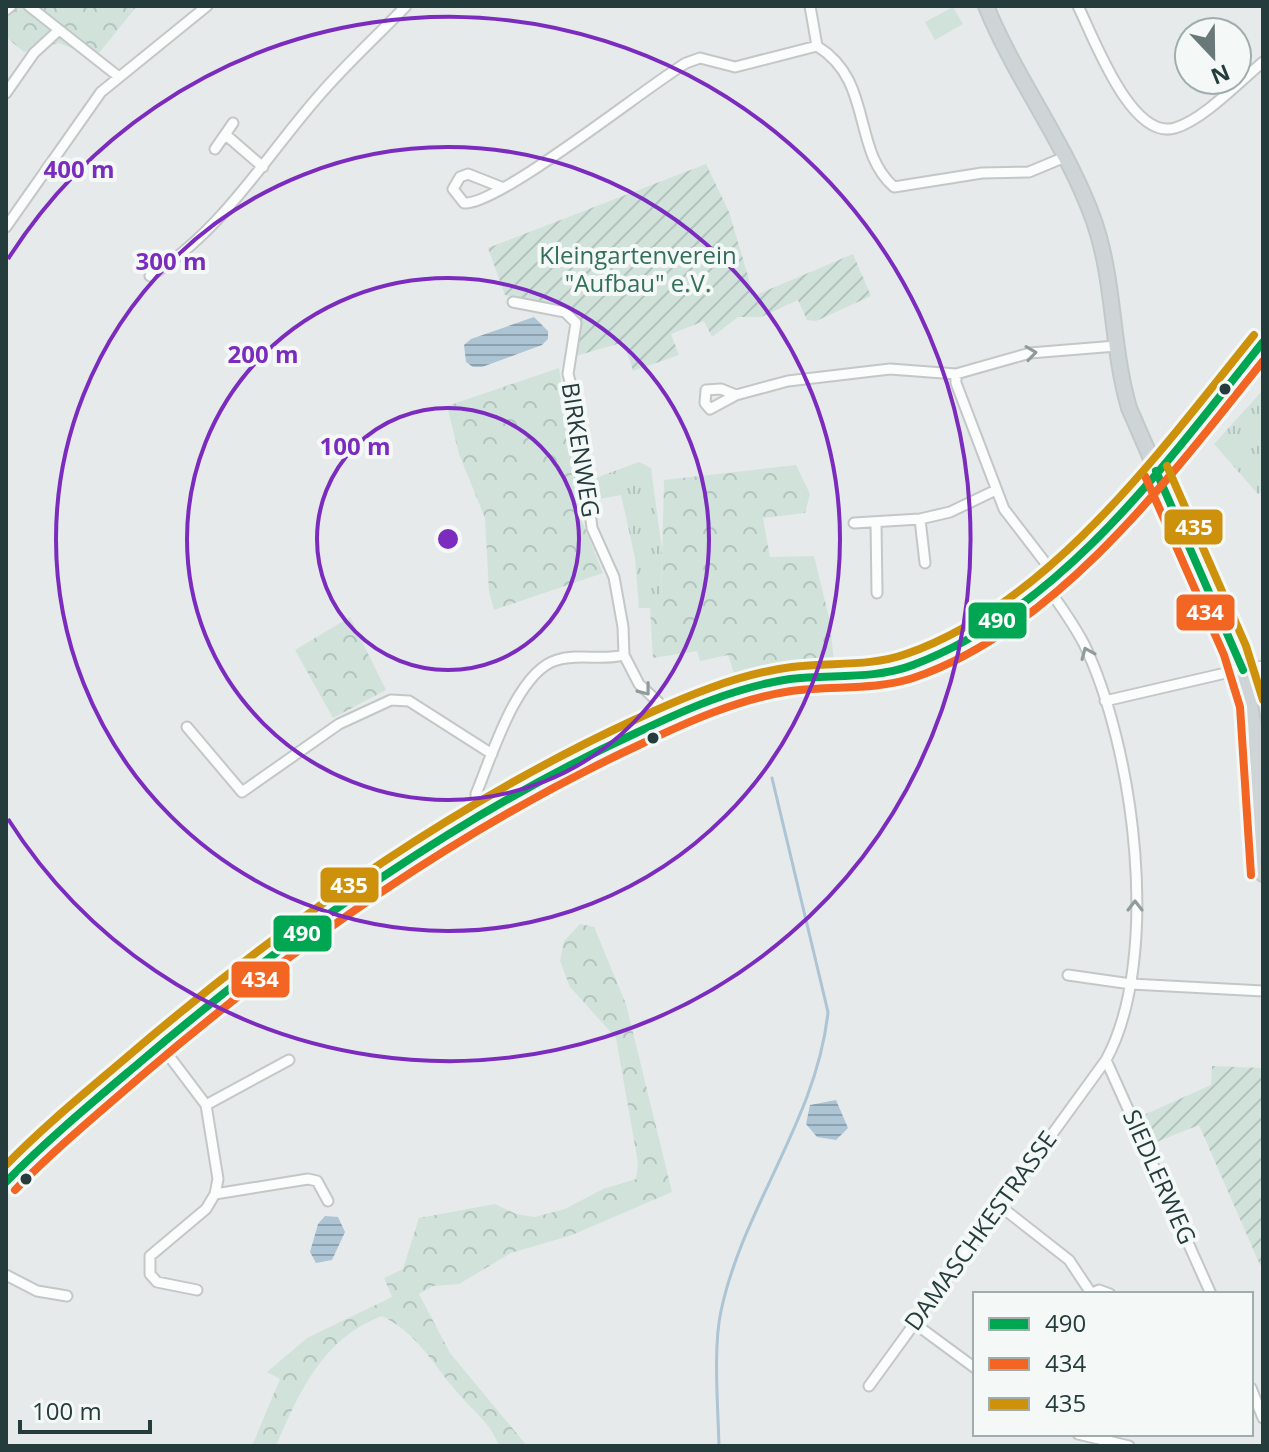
<svg xmlns="http://www.w3.org/2000/svg" width="1269" height="1452" viewBox="0 0 1269 1452" font-family="'Open Sans',sans-serif">
  <defs>
    <pattern id="forest-crowns" width="20" height="18" patternUnits="userSpaceOnUse" patternTransform="scale(2)"><rect width="20" height="18" fill="#d1e2db"/><path d="M2 6a3 3 0 1 1 6 0M12 15a3 3 0 1 1 6 0" fill="none" stroke="#b3c3bd"/></pattern>
    <pattern id="park-tufts" width="24" height="20" patternUnits="userSpaceOnUse" patternTransform="scale(2)"><rect width="24" height="20" fill="#d1e2db"/><path d="M3 7l-1-3M5 7V3M7 7l1-3M15 17l-1-3M17 17v-4M19 17l1-3" fill="none" stroke="#b3c3bd"/></pattern>
    <pattern id="garden-furrows" width="10" height="10" patternUnits="userSpaceOnUse" patternTransform="scale(2)"><rect width="10" height="10" fill="#d1e2db"/><path d="M-1 1l2-2M0 10L10 0M9 11l2-2" fill="none" stroke="#b3c3bd"/></pattern>
    <pattern id="water-rules" width="6" height="5" patternUnits="userSpaceOnUse" patternTransform="scale(2)"><rect width="6" height="5" fill="#acc4d4"/><path d="M0 2.5h6" fill="none" stroke="#8ca0ad"/></pattern>
  </defs>
  <rect width="100%" height="100%" fill="#e6eaea"/>
  <!-- grass -->
  <path fill="#d1e2db" d="M953,7L963,24L935,40L925,22Z"/>
  <!-- forest -->
  <path fill="url(#forest-crowns)" d="M10,6H137L95,58L59,43L24,52L6,37V9Z
    M559,368L582,521L603,573L494,610L489,592L485,518L459,454L447,406Z
    M796,465L810,494L805,513L763,518L770,557L814,556L829,618L835,669L739,688L728,655L700,661L697,651L653,658L650,608L661,598L664,480Z
    M350,617L386,690L333,718L295,650Z
    M580,924L594,927L626,1004L672,1192L572,1235L511,1253L459,1284L433,1286L419,1294L450,1353L527,1446H499C489,1420 474,1413 457,1392C432,1363 418,1334 382,1316C323,1338 299,1392 276,1446H252L280,1379L267,1372L307,1338L392,1297L384,1278L403,1269L419,1218L495,1204L516,1214L535,1217L565,1209L603,1189L636,1179L638,1163L616,1038L570,987L560,961L564,941Z"/>
  <!-- park -->
  <path fill="url(#park-tufts)" d="M1263,390V491L1258,494L1214,444Z
    M639,462L651,468L662,550L661,599L650,608H639L635,558L621,495L595,500L593,479Z"/>
  <!-- garden -->
  <path fill="url(#garden-furrows)" d="M706,164L729,212L754,296L853,254L871,296L816,321L807,320L798,300L761,317H738L712,337L704,321L671,334L679,355L633,371L624,342L576,356C584,298 551,306 505,295L488,248Z
    M1212,1066L1263,1068V1265H1260L1199,1125L1149,1145L1137,1118L1211,1085Z"/>
  <!-- water -->
  <path fill="url(#water-rules)" d="M534,317L548,331V339L542,345L482,367H473L466,362L464,345L471,339Z
    M836,1100L848,1128L836,1140L817,1137L806,1124L810,1105Z
    M325,1216L338,1217L345,1232L332,1260L316,1263L310,1252L318,1224Z"/>
  <g fill="none" stroke-linecap="round" stroke-linejoin="round">
    <!-- stream -->
    <path stroke="#acc4d4" stroke-width="3" d="M719,1446C718,1407 713,1347 721,1311C743,1207 817,1119 828,1012L772,778"/>
    <!-- street casing -->
    <g stroke="#c3c7c7" stroke-width="13">
      <path id="street" d="M29,6L119,77
        M810,6L817,46
        M1078,6C1093,36 1131,141 1175,128C1203,120 1240,81 1263,62
        M6,10L11,6
        M6,93L34,53L59,30
        M226,135L263,167
        M215,149L233,123
        M501,187L468,174L460,177L453,189L464,203C498,206 647,86 686,63L700,58L735,67L817,46C874,81 851,149 894,187L982,173L1029,172L1065,157
        M6,227L101,92L207,6
        M150,276C221,232 264,159 317,98C344,66 377,36 406,6
        M513,302L565,312L576,323L568,374L576,404L592,528L614,577L623,627L624,655L639,684L674,717
        M956,374V383L1004,509L1054,574
        M736,395L721,389L706,390L705,403L710,409L736,395L788,381L890,369L956,374L1030,353L1116,346
        M1156,471L1263,342
        M920,519L925,563
        M876,522L877,593
        M854,523L920,519L950,512L996,490
        M1243,670L1263,666
        M1105,701L1230,672
        M187,727L242,792L339,724L391,700L409,701L492,754
        M482,814L476,804V794C491,758 517,671 557,660C579,653 602,661 624,655
        M1068,975L1131,984L1263,991
        M160,1044L206,1105L218,1179L215,1194L206,1209L150,1256V1274L157,1282L197,1290
        M1106,1060L1211,1294
        M206,1105L289,1060
        M215,1194L308,1179L317,1181L328,1201
        M1000,1206L1069,1260L1091,1293
        M6,1275L37,1291L67,1296
        M1090,1294L1099,1290L1110,1294
        M914,1323L975,1368
        M869,1386L1106,1060C1162,957 1134,747 1084,644C1073,623 1058,602 1044,583
        M1251,1388L1263,1418
        M1078,1434L1129,1446"/>
    </g>
    <!-- secondary casing -->
    <g stroke="#c0c6c5" stroke-width="16">
      <path id="secondary" d="M6,1182C41,1145 80,1113 119,1079C210,1000 304,928 406,863C454,832 502,799 554,772C617,740 709,695 778,681C821,673 867,679 908,666C992,641 1103,539 1156,471"/>
    </g>
    <!-- primary casing -->
    <g stroke="#c2c9c9" stroke-width="18">
      <path id="primary" d="M986,6C1016,80 1067,145 1094,221C1115,282 1111,346 1129,408L1243,670L1257,741L1263,874"/>
    </g>
    <!-- street -->
    <use href="#street" stroke="#fbfcfc" stroke-width="9"/>
    <!-- secondary -->
    <use href="#secondary" stroke="#fbfcfc" stroke-width="12"/>
    <!-- primary -->
    <use href="#primary" stroke="#cfd5d6" stroke-width="14"/>
    <!-- bus-1 casing -->
    <g stroke="#f4f9f8" stroke-width="14">
      <path id="bus-1" d="M1156,471L1243,670
        M6,1182C48,1139 94,1101 139,1063C290,934 456,816 636,733C684,710 736,687 790,679C830,674 874,680 913,665C1062,609 1167,462 1263,342"/>
    </g>
    <!-- bus-2 casing -->
    <g stroke="#f4f9f8" stroke-width="14">
      <path id="bus-2" d="M1145,476L1224,655L1240,707L1251,875
        M15,1190C56,1148 101,1111 146,1072C296,944 461,828 639,745C687,722 738,699 791,691C832,685 873,691 913,678C1056,630 1172,475 1263,361"/>
    </g>
    <!-- bus-3 casing -->
    <g stroke="#f4f9f8" stroke-width="14">
      <path id="bus-3" d="M1167,466L1246,646L1263,700
        M6,1165C44,1126 86,1092 127,1057C280,926 449,806 632,721C682,698 737,674 792,667C830,662 870,667 906,654C1050,604 1162,449 1254,335"/>
    </g>
    <!-- bus-1 -->
    <use href="#bus-1" stroke="#00a651" stroke-width="8"/>
    <!-- bus-2 -->
    <use href="#bus-2" stroke="#f26522" stroke-width="8"/>
    <!-- bus-3 -->
    <use href="#bus-3" stroke="#cd910c" stroke-width="8"/>
  </g>
  <!-- one-way arrows -->
  <defs><path id="oneway-chevron" d="M-2-3.5L2.5 0L-2 3.5" fill="none" stroke-width="1.6" stroke-linecap="round" stroke-linejoin="round" transform="scale(2)"/></defs>
  <g stroke="#909c9c">
    <use href="#oneway-chevron" transform="translate(1031 353) rotate(-8)"/>
    <use href="#oneway-chevron" transform="translate(1087 653) rotate(-113)"/>
    <use href="#oneway-chevron" transform="translate(645 690) rotate(52)"/>
    <use href="#oneway-chevron" transform="translate(1135 906) rotate(-90)"/>
  </g>
  <!-- distance rings -->
  <g fill="none" stroke="#7b2cbf" stroke-width="4">
    <circle cx="448" cy="539" r="131"/>
    <circle cx="448" cy="539" r="261"/>
    <circle cx="448" cy="539" r="392"/>
    <path d="M8 259A522 522 0 1 1 8 819"/>
  </g>
  <!-- markers -->
  <g fill="#253c3c" stroke="#f4f9f8" stroke-width="3">
    <circle cx="1225" cy="389" r="7"/>
    <circle cx="653" cy="738" r="7"/>
    <circle cx="26" cy="1179" r="7"/>
  </g>
  <g text-anchor="middle" stroke-width="8" stroke-linejoin="round" paint-order="stroke">
    <!-- park labels -->
    <g font-size="24" fill="#346e5b" stroke="#f4f9f8">
      <text x="638" y="264">Kleingartenverein<tspan x="638" dy="28">"Aufbau" e.V.</tspan></text>
    </g>
    <!-- street labels -->
    <g font-size="24" fill="#253c3c" stroke="#f4f9f8">
      <text transform="translate(580 450) rotate(81)" y="8">BIRKENWEG</text>
      <text transform="translate(1159 1177) rotate(66)" y="8">SIEDLERWEG</text>
      <text transform="translate(981 1231) rotate(-54)" y="8">DAMASCHKESTRASSE</text>
    </g>
  </g>
  <circle cx="448" cy="539" r="12" fill="#7b2cbf" stroke="#f4f9f8" stroke-width="4"/>
  <g font-size="24" text-anchor="middle" font-weight="bold" fill="#7b2cbf" stroke="#f4f9f8" stroke-width="8" stroke-linejoin="round" paint-order="stroke">
    <text x="79" y="178">400 m</text>
    <text x="171" y="270">300 m</text>
    <text x="263" y="363">200 m</text>
    <text x="355" y="455">100 m</text>
  </g>
  <g stroke="#f4f9f8" stroke-width="3">
    <rect x="1163" y="508" width="61" height="38" rx="8" fill="#cd910c"/>
    <rect x="1175" y="593" width="61" height="39" rx="8" fill="#f26522"/>
    <rect x="967" y="601" width="61" height="39" rx="8" fill="#00a651"/>
    <rect x="319" y="866" width="61" height="38" rx="8" fill="#cd910c"/>
    <rect x="272" y="914" width="61" height="39" rx="8" fill="#00a651"/>
    <rect x="230" y="960" width="61" height="39" rx="8" fill="#f26522"/>
  </g>
  <g font-size="22" text-anchor="middle" font-weight="bold" fill="#fff">
    <text x="1194" y="535">435</text>
    <text x="1205" y="620">434</text>
    <text x="997" y="628">490</text>
    <text x="349" y="893">435</text>
    <text x="302" y="941">490</text>
    <text x="260" y="987">434</text>
  </g>
  <!-- border -->
  <rect width="1269" height="1452" fill="none" stroke="#253c3c" stroke-width="16"/>
  <!-- legend -->
  <rect x="973" y="1292" width="280" height="144" fill="#f4f9f8" stroke="#a1adad" stroke-width="2"/>
  <rect x="989" y="1318" width="40" height="12" fill="#00a651" stroke="#a1adad" stroke-width="2"/>
  <text x="1045" y="1332" font-size="24" fill="#253c3c">490</text>
  <rect x="989" y="1358" width="40" height="12" fill="#f26522" stroke="#a1adad" stroke-width="2"/>
  <text x="1045" y="1372" font-size="24" fill="#253c3c">434</text>
  <rect x="989" y="1398" width="40" height="12" fill="#cd910c" stroke="#a1adad" stroke-width="2"/>
  <text x="1045" y="1412" font-size="24" fill="#253c3c">435</text>
  <!-- north arrow -->
  <g transform="translate(1213 56) rotate(158)"><circle r="38" fill="#f4f9f8" stroke="#a1adad" stroke-width="2"/>
  <path d="M0-6L14 30L0 20L-14 30Z" fill="#697979"/>
  <text y="-12" font-size="22" font-weight="bold" text-anchor="middle" fill="#253c3c">N</text>
  </g>
  <!-- scale -->
  <path d="M20 1420v12h130v-12" fill="none" stroke="#253c3c" stroke-width="4"/>
  <text x="32" y="1420" font-size="24" fill="#253c3c" stroke="#f4f9f8" stroke-width="6" paint-order="stroke">100 m</text>
</svg>
